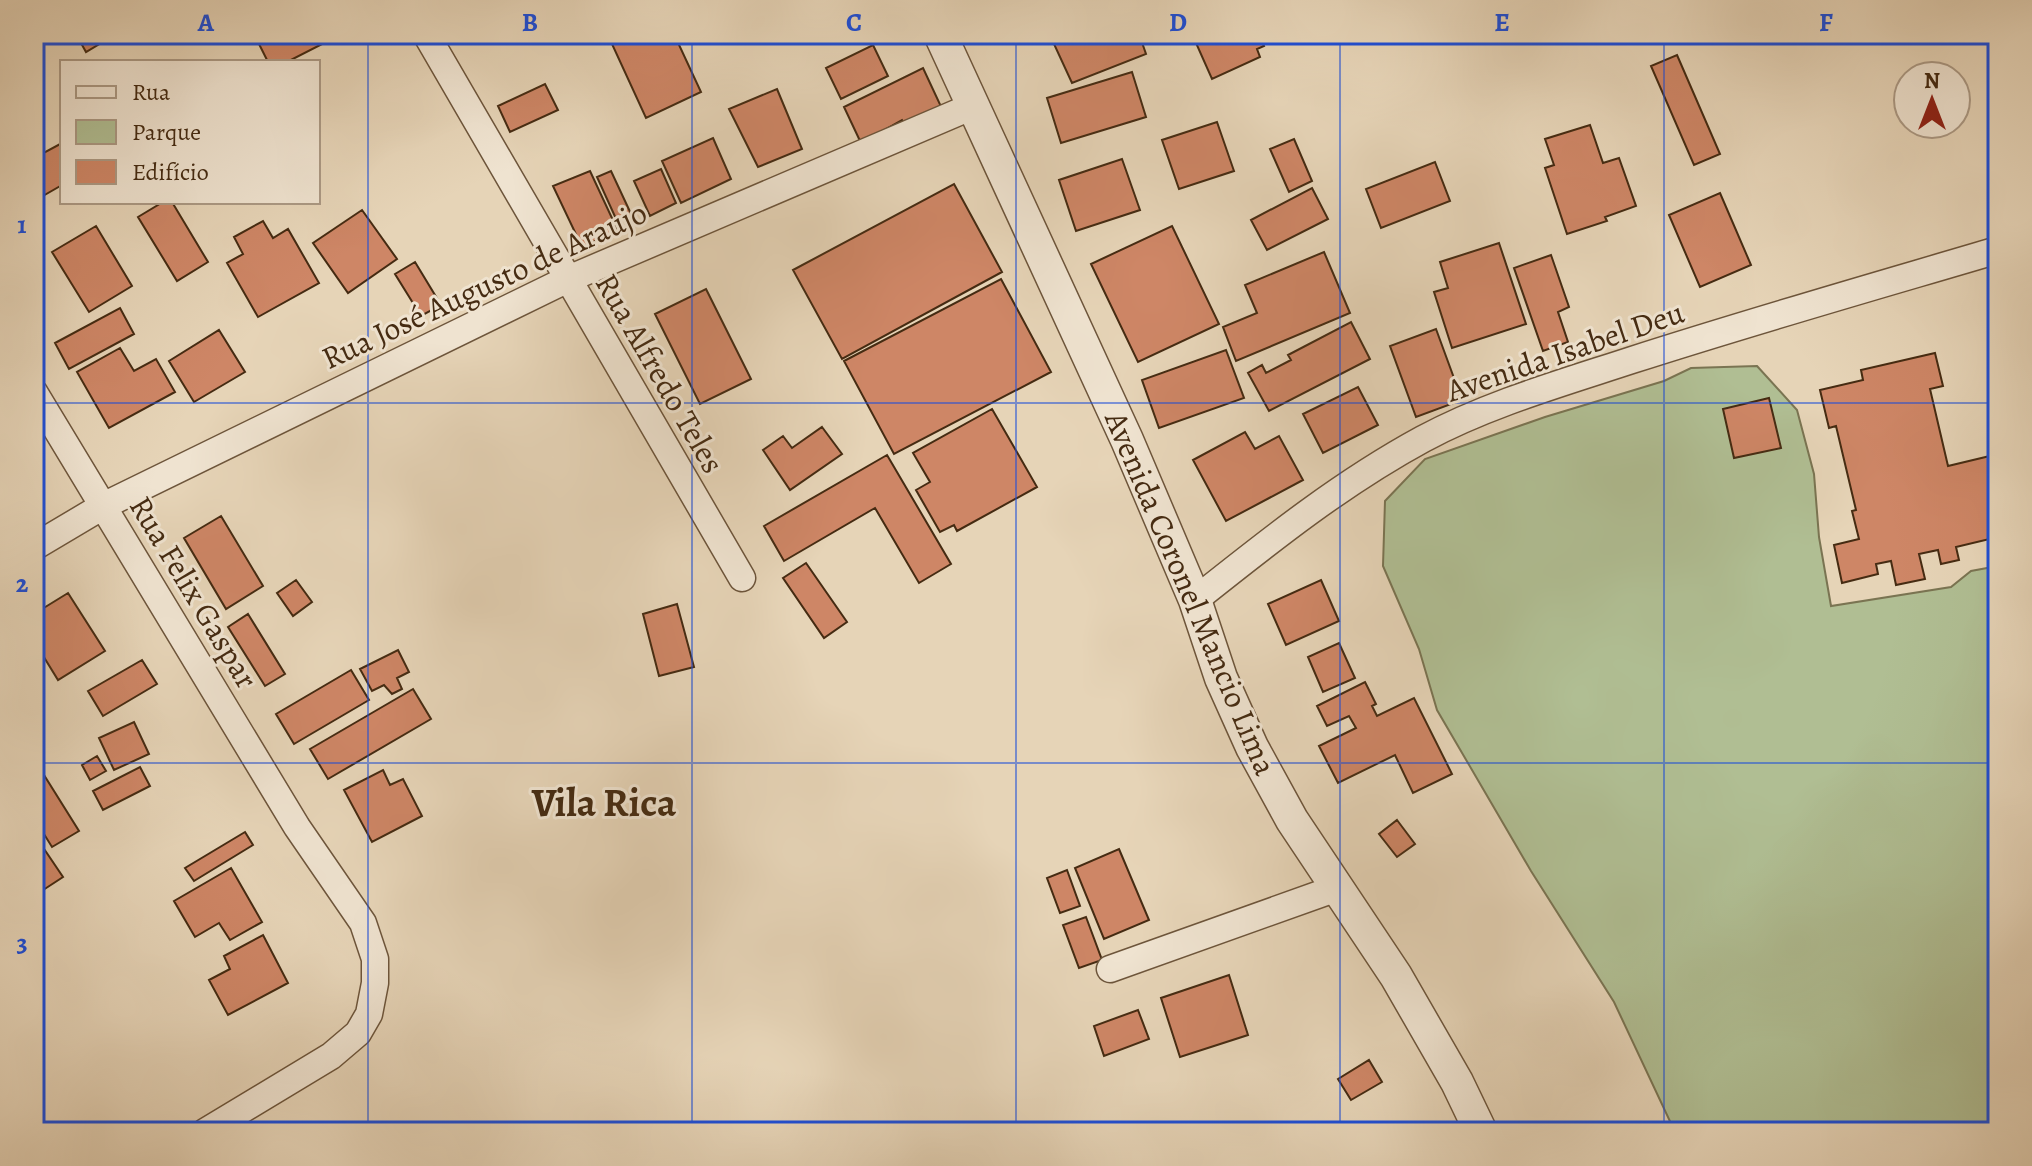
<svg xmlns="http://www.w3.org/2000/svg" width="2032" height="1166" viewBox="0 0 2032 1166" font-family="Alegreya,serif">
  <rect width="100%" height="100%" fill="#e6d4b7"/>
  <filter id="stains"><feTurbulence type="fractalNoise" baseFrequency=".0025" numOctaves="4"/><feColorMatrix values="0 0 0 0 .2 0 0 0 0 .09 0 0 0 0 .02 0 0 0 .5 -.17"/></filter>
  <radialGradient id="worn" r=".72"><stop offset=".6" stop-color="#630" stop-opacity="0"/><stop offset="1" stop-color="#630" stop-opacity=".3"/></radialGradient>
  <!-- green -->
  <path fill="#b0be93" stroke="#7a7452" stroke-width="2" d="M1757,366L1797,410L1814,474L1819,537L1831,606L1951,587L1971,571L1998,566V1132H1675L1614,1002L1531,871L1437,710L1419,649L1383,566L1385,501L1425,459L1545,417L1664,381L1691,368Z"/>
  <!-- building -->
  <path fill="#ce8666" stroke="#452b12" stroke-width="2" d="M76,34H116L86,52Z
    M254,34H330L332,39L287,62H268Z
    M634,34H674L701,92L646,118L612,44Z
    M1075,34H1139L1146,54L1072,83L1054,44Z
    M1192,34H1258L1264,46L1257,49L1260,57L1212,79Z
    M873,45L888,76L841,99L826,68Z
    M1677,55L1720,154L1694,165L1651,66Z
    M923,68L944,113L908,129L902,120L861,143L844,107Z
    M1132,72L1146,117L1061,143L1047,98Z
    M545,84L558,110L510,132L498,106Z
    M777,89L802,149L758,167L729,109Z
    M1217,122L1234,171L1179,189L1162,140Z
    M1590,125L1603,163L1619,158L1636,206L1605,217L1607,221L1567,234L1545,168L1554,165L1545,139Z
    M713,138L731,179L681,203L662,161Z
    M1294,139L1312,181L1289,192L1270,149Z
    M62,143V185L34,201V158Z
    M1122,159L1140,210L1076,231L1059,180Z
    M1435,162L1450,201L1381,228L1366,189Z
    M661,169L676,203L650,216L634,181Z
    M590,171L618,231L582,247L553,186Z
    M611,171L632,216L617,221L597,177Z
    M954,184L1002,272L842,359L793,270Z
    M1312,188L1328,219L1267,250L1251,220Z
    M1720,193L1751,265L1700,287L1669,215Z
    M163,202H172L208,262L177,281L138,217Z
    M362,210L397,259L348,293L313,243Z
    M263,221L273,238L288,229L319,283L258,317L227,263L243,254L234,237Z
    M96,226L132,286L89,312L52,252Z
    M1172,226L1219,324L1138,362L1091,264Z
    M1499,243L1526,324L1452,348L1434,292L1448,288L1440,262Z
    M1324,252L1350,313L1236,361L1223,327L1257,313L1245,285Z
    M1551,255L1569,307L1558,312L1568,342L1543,351L1514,268Z
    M415,262L441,305L421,316L395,274Z
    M1001,279L1051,372L894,454L844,361Z
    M706,289L751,379L700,404L655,314Z
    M120,308L134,334L69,369L55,343Z
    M1351,322L1370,359L1269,411L1248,373L1262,365L1266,373L1291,360L1288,355Z
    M1436,329L1462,400L1416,417L1390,346Z
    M219,330L245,372L194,402L169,361Z
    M120,348L134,371L156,359L175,392L109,428L77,372Z
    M1226,350L1244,398L1159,428L1142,380Z
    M1935,353L1943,386L1930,389L1948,466L1994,455L1998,470V537L1956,547L1959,560L1941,564L1938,550L1919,554L1925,579L1896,585L1891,561L1876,564L1878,574L1842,583L1834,545L1859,539L1852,511L1856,510L1836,426L1829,428L1820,390L1863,380L1861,370Z
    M1358,387L1378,425L1323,453L1303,414Z
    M1769,398L1781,448L1734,458L1723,409Z
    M992,409L1037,487L957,531L954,525L940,532L916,490L930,482L913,453Z
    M822,427L842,454L790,490L763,450L783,436L792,448Z
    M1245,432L1255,449L1279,436L1303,480L1226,521L1193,460Z
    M887,455L951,564L919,583L875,508L784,561L764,526Z
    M221,516L263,586L226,609L184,538Z
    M806,563L847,622L824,638L783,578Z
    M296,580L312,602L293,616L277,593Z
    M1321,580L1339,621L1286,645L1268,604Z
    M68,593L105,651L58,680L34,641V614Z
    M677,604L694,667L659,676L643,614Z
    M248,614L285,674L265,686L228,627Z
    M1339,643L1355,678L1323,692L1308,657Z
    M398,650L409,672L397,678L402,689L392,694L384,685L372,691L360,669Z
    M142,660L157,684L103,716L88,691Z
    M351,670L369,700L294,744L276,714Z
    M1365,682L1376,704L1372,706L1377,716L1414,698L1452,774L1413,793L1395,755L1338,783L1319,746L1356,728L1349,716L1327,726L1317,706Z
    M413,689L431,719L328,779L310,749Z
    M134,722L149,754L114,770L99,738Z
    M97,756L106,771L90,780L82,765Z
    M34,759L79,831L52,847L34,818Z
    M140,767L150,786L103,810L93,791Z
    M383,770L390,785L403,779L422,816L372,842L344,790Z
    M1397,820L1415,844L1397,857L1379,834Z
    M245,832L253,845L194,881L185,868Z
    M34,834L63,877L34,896Z
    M1119,849L1149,920L1104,939L1075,868Z
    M231,868L262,922L230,940L219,923L195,937L174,901Z
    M1067,870L1080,906L1060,913L1047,878Z
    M1086,917L1102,960L1079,968L1063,925Z
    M263,935L288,983L228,1015L209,980L230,969L224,956Z
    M1229,975L1248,1035L1180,1057L1161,998Z
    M1138,1010L1149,1039L1104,1056L1094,1026Z
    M1369,1060L1382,1082L1351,1100L1338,1079Z"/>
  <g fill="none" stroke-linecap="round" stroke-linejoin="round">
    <!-- minor casing -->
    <g stroke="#6d553b" stroke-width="29">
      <path id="minor" d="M426,34L742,578
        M34,392L297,827L363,923L375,959V983L369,1014L358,1033L331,1056L205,1132
        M34,547L103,506L566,280L973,106
        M1195,600C1268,542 1340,484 1423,439C1488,404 1562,383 1632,360C1753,321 1876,286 1998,250
        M1110,969L1337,888"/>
    </g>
    <!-- tertiary casing -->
    <g stroke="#6d553b" stroke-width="35">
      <path id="tertiary" d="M940,34L1127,440L1195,600L1221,678L1252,747L1292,820L1396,976L1457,1082L1481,1132"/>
    </g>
    <!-- minor -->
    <use href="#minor" stroke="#efe3d0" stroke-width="26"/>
    <!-- tertiary -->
    <use href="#tertiary" stroke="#efe3d0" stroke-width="32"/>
  </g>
  <!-- grid -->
  <path fill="none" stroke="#1d4ed8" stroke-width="2" stroke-opacity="0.55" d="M368,34V1132M692,34V1132M1016,34V1132M1340,34V1132M1664,34V1132M34,403H1998M34,763H1998"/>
  <g text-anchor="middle" stroke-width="6" stroke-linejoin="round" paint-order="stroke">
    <!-- street labels -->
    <g font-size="32" fill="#452b12" stroke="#efe3d0">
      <text transform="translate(484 285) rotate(-25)" y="11">Rua José Augusto de Araujo</text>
      <text transform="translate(1565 351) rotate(-19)" y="11">Avenida Isabel Deu</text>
      <text transform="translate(660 373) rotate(60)" y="11">Rua Alfredo Teles</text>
      <text transform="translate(194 592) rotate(59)" y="11">Rua Felix Gaspar</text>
      <text transform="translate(1191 593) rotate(67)" y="11">Avenida Coronel Mancio Lima</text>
    </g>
    <!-- district labels -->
    <g font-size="40" font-weight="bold" fill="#452b12" stroke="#efe3d0">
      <text x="604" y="816">Vila Rica</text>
    </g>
  </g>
  <!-- margin -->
  <rect width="2032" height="1166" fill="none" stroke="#e6d4b7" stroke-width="88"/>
  <!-- legend -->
  <rect x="60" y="60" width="260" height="144" fill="#efe3d0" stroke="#ab9984" stroke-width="2"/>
  <rect x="76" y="86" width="40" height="12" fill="#efe3d0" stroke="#ab9984" stroke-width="2"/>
  <text x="132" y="100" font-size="24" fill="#452b12">Rua</text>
  <rect x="76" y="120" width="40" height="24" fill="#b0be93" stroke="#ab9984" stroke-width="2"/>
  <text x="132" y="140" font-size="24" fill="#452b12">Parque</text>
  <rect x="76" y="160" width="40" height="24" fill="#ce8666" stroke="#ab9984" stroke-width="2"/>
  <text x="132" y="180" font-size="24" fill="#452b12">Edifício</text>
  <!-- north arrow -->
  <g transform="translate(1932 100)"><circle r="38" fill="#efe3d0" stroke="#ab9984" stroke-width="2"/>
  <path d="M0-6L14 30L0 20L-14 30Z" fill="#8f2418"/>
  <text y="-12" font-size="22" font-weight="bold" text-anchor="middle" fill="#452b12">N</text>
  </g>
  <rect x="44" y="44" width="1944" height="1078" fill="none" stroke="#1d4ed8" stroke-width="3"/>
  <g font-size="26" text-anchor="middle" font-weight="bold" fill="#1d4ed8">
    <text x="206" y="31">A</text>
    <text x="530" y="31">B</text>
    <text x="854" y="31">C</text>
    <text x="1178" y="31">D</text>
    <text x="1502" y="31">E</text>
    <text x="1826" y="31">F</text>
    <text x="22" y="233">1</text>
    <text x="22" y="592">2</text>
    <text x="22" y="951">3</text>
  </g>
  <rect width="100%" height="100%" filter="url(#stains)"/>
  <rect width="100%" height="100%" fill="url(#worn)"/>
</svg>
